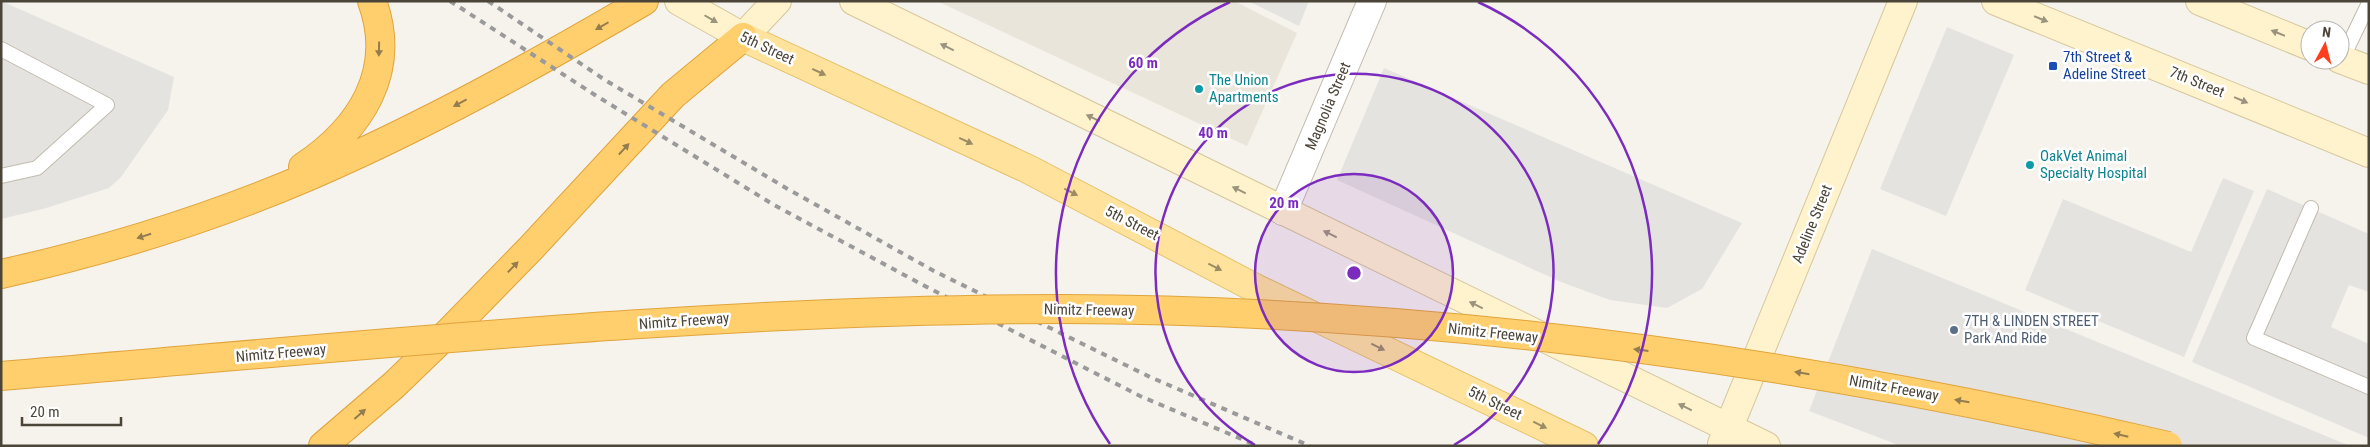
<svg xmlns="http://www.w3.org/2000/svg" width="2370" height="447" viewBox="0 0 2370 447" font-family="'Roboto Condensed',sans-serif">
  <rect width="100%" height="100%" fill="#f6f3ec"/>
  <!-- residential -->
  <path fill="#eae5da" d="M937,1H1234L1297,33L1247,146Z"/>
  <!-- parking -->
  <path fill="#e5e3e0" d="M1,1L174,77L168,110L121,177L109,188L43,209L1,219Z
    M1248,1H1309L1299,26Z
    M1947,27L2014,55L1946,216L1880,189Z
    M1384,68L1700,205L1742,223L1702,289L1667,308L1610,300L1561,282L1337,180Z
    M2223,178L2254,191L2184,357L2025,290L2063,199L2191,252Z
    M2267,189L2369,234V292L2349,285L2331,327L2369,344V438L2192,362Z
    M1872,249L2350,446H1901L1809,411Z"/>
  <g fill="none" stroke-linecap="round" stroke-linejoin="round">
    <!-- lane casing -->
    <g stroke="#c2bbae" stroke-width="16">
      <path id="lane" d="M1,49L107,105L37,168L1,176
        M2342,59L2369,3
        M2311,208L2254,338L2369,387"/>
    </g>
    <!-- street casing -->
    <g stroke="#c2bbae" stroke-width="30">
      <path id="street" d="M1283,211L1372,1"/>
    </g>
    <!-- secondary casing -->
    <g stroke="#d6c79b" stroke-width="30">
      <path id="secondary" d="M679,1L743,37L777,1
        M854,1L1766,446
        M1996,1L2369,153
        M2200,1L2310,46
        M2340,59L2369,70
        M1722,444L1903,1"/>
    </g>
    <!-- primary casing -->
    <g stroke="#e6c16a" stroke-width="30">
      <path id="primary" d="M743,37L1028,169L1255,288L1584,446"/>
    </g>
    <!-- highway casing -->
    <g stroke="#e0a43c" stroke-width="30">
      <path id="highway" d="M303,167C360,129 398,72 372,1
        M1,274C105,251 209,219 307,177C423,127 535,65 644,1
        M323,446L394,385L450,331L531,248L673,95L743,37"/>
    </g>
    <!-- lane -->
    <use href="#lane" stroke="#fff" stroke-width="14"/>
    <!-- street -->
    <use href="#street" stroke="#fff" stroke-width="28"/>
    <!-- secondary -->
    <use href="#secondary" stroke="#fff3cd" stroke-width="28"/>
    <!-- primary -->
    <use href="#primary" stroke="#ffe39c" stroke-width="28"/>
    <!-- highway -->
    <use href="#highway" stroke="#ffcf6e" stroke-width="28"/>
    <!-- rail -->
    <path stroke="#9a9a9a" stroke-width="4" stroke-dasharray="6 6" stroke-linecap="butt" d="M450,1L595,95L774,205L923,285L1140,396L1258,446
      M488,1L605,80L786,188L934,271L1150,377L1310,446"/>
    <!-- highway-bridge casing -->
    <g stroke="#e0a43c" stroke-width="30" stroke-linecap="butt">
      <path id="highway-bridge" d="M1,376C354,347 708,309 1062,309C1434,310 1806,361 2168,446"/>
    </g>
    <!-- highway-bridge -->
    <use href="#highway-bridge" stroke="#ffcf6e" stroke-width="28"/>
  </g>
  <!-- one-way arrows -->
  <defs><path id="oneway-solid" d="M-6-.8H1V-3.2L6.5 0L1 3.2V.8H-6Z" transform="scale(1.25)"/></defs>
  <g fill="#9c937c">
    <use href="#oneway-solid" transform="translate(711 19) rotate(30)"/>
    <use href="#oneway-solid" transform="translate(2041 19) rotate(22)"/>
    <use href="#oneway-solid" transform="translate(2278 33) rotate(-158)"/>
    <use href="#oneway-solid" transform="translate(947 47) rotate(-154)"/>
    <use href="#oneway-solid" transform="translate(2241 100) rotate(23)"/>
    <use href="#oneway-solid" transform="translate(1093 118) rotate(-154)"/>
    <use href="#oneway-solid" transform="translate(1239 190) rotate(-154)"/>
    <use href="#oneway-solid" transform="translate(1330 234) rotate(-154)"/>
    <use href="#oneway-solid" transform="translate(1476 305) rotate(-154)"/>
    <use href="#oneway-solid" transform="translate(1685 407) rotate(-154)"/>
  </g>
  <g fill="#937c4e">
    <use href="#oneway-solid" transform="translate(602 26) rotate(150)"/>
    <use href="#oneway-solid" transform="translate(379 49) rotate(91)"/>
    <use href="#oneway-solid" transform="translate(460 103) rotate(152)"/>
    <use href="#oneway-solid" transform="translate(624 149) rotate(-47)"/>
    <use href="#oneway-solid" transform="translate(144 236) rotate(162)"/>
    <use href="#oneway-solid" transform="translate(513 267) rotate(-46)"/>
    <use href="#oneway-solid" transform="translate(1641 350) rotate(-173)"/>
    <use href="#oneway-solid" transform="translate(1802 373) rotate(-171)"/>
    <use href="#oneway-solid" transform="translate(1962 401) rotate(-170)"/>
    <use href="#oneway-solid" transform="translate(360 414) rotate(-41)"/>
    <use href="#oneway-solid" transform="translate(2121 435) rotate(-167)"/>
  </g>
  <g fill="#9c8c66">
    <use href="#oneway-solid" transform="translate(819 72) rotate(25)"/>
    <use href="#oneway-solid" transform="translate(966 141) rotate(25)"/>
    <use href="#oneway-solid" transform="translate(1071 192) rotate(27)"/>
    <use href="#oneway-solid" transform="translate(1215 267) rotate(27)"/>
    <use href="#oneway-solid" transform="translate(1378 347) rotate(26)"/>
    <use href="#oneway-solid" transform="translate(1540 425) rotate(26)"/>
  </g>
  <!-- distance rings -->
  <circle cx="1354" cy="273" r="99" fill="#7b2cbf" fill-opacity=".12"/>
  <g fill="none" stroke="#7b2cbf" stroke-width="2.5">
    <circle cx="1354" cy="273" r="99"/>
    <path d="M1255 445A199 199 0 1 1 1454 445"/>
    <path d="M1110 444A298 298 0 0 1 1230 2M1478 2A298 298 0 0 1 1598 444"/>
  </g>
  <!-- markers -->
  <rect fill="#1a4fb4" stroke="#fff" stroke-width="2" x="2048" y="61" width="10" height="10" rx="2.5"/>
  <g fill="#0f9aa8" stroke="#fff" stroke-width="2">
    <circle cx="1199" cy="89" r="5"/>
    <circle cx="2030" cy="165" r="5"/>
  </g>
  <circle fill="#5c6f8a" stroke="#fff" stroke-width="2" cx="1954" cy="330" r="5"/>
  <g text-anchor="middle" stroke-width="5" stroke-linejoin="round" paint-order="stroke">
    <!-- street labels -->
    <g font-size="15" fill="#4b4439" stroke="#fff">
      <text transform="translate(767 48) rotate(25)" y="5">5th Street</text>
      <text transform="translate(2197 82) rotate(22)" y="5">7th Street</text>
      <text transform="translate(1328 106) rotate(-67)" y="5">Magnolia Street</text>
      <text transform="translate(1132 223) rotate(27)" y="5">5th Street</text>
      <text transform="translate(1812 224) rotate(-68)" y="5">Adeline Street</text>
      <text transform="translate(1089 310) rotate(1)" y="5">Nimitz Freeway</text>
      <text transform="translate(684 321) rotate(-4)" y="5">Nimitz Freeway</text>
      <text transform="translate(1493 333) rotate(6)" y="5">Nimitz Freeway</text>
      <text transform="translate(281 353) rotate(-5)" y="5">Nimitz Freeway</text>
      <text transform="translate(1894 388) rotate(10)" y="5">Nimitz Freeway</text>
      <text transform="translate(1495 403) rotate(26)" y="5">5th Street</text>
    </g>
    <!-- transit labels -->
    <g font-size="15" fill="#164399" stroke="#fff" text-anchor="start">
      <text x="2063" y="62">7th Street &amp;<tspan x="2063" dy="17">Adeline Street</tspan></text>
    </g>
    <!-- culture labels -->
    <g font-size="15" fill="#0d838f" stroke="#fff" text-anchor="start">
      <text x="1209" y="85">The Union<tspan x="1209" dy="17">Apartments</tspan></text>
      <text x="2040" y="161">OakVet Animal<tspan x="2040" dy="17">Specialty Hospital</tspan></text>
    </g>
    <!-- service labels -->
    <g font-size="15" fill="#4e5e75" stroke="#fff" text-anchor="start">
      <text x="1964" y="326">7TH &amp; LINDEN STREET<tspan x="1964" dy="17">Park And Ride</tspan></text>
    </g>
  </g>
  <circle cx="1354" cy="273" r="8" fill="#7b2cbf" stroke="#fff" stroke-width="2.5"/>
  <g font-size="15" text-anchor="middle" font-weight="bold" fill="#7b2cbf" stroke="#fff" stroke-width="5" stroke-linejoin="round" paint-order="stroke">
    <text x="1143" y="68">60 m</text>
    <text x="1213" y="138">40 m</text>
    <text x="1284" y="208">20 m</text>
  </g>
  <!-- border -->
  <rect width="2370" height="447" fill="none" stroke="#4b4439" stroke-width="5"/>
  <!-- north arrow -->
  <g transform="translate(2325 45) rotate(7)"><circle r="24" fill="#ffffff" stroke="#b7b4b0"/>
  <path d="M0-4L9 19L0 12L-9 19Z" fill="#fc3f1d"/>
  <text y="-8" font-size="14" font-weight="bold" text-anchor="middle" fill="#4b4439">N</text>
  </g>
  <!-- scale -->
  <path d="M22 417v8h99v-8" fill="none" stroke="#4b4439" stroke-width="2.5"/>
  <text x="30" y="417" font-size="15" fill="#4b4439" stroke="#ffffff" stroke-width="4" paint-order="stroke">20 m</text>
</svg>
